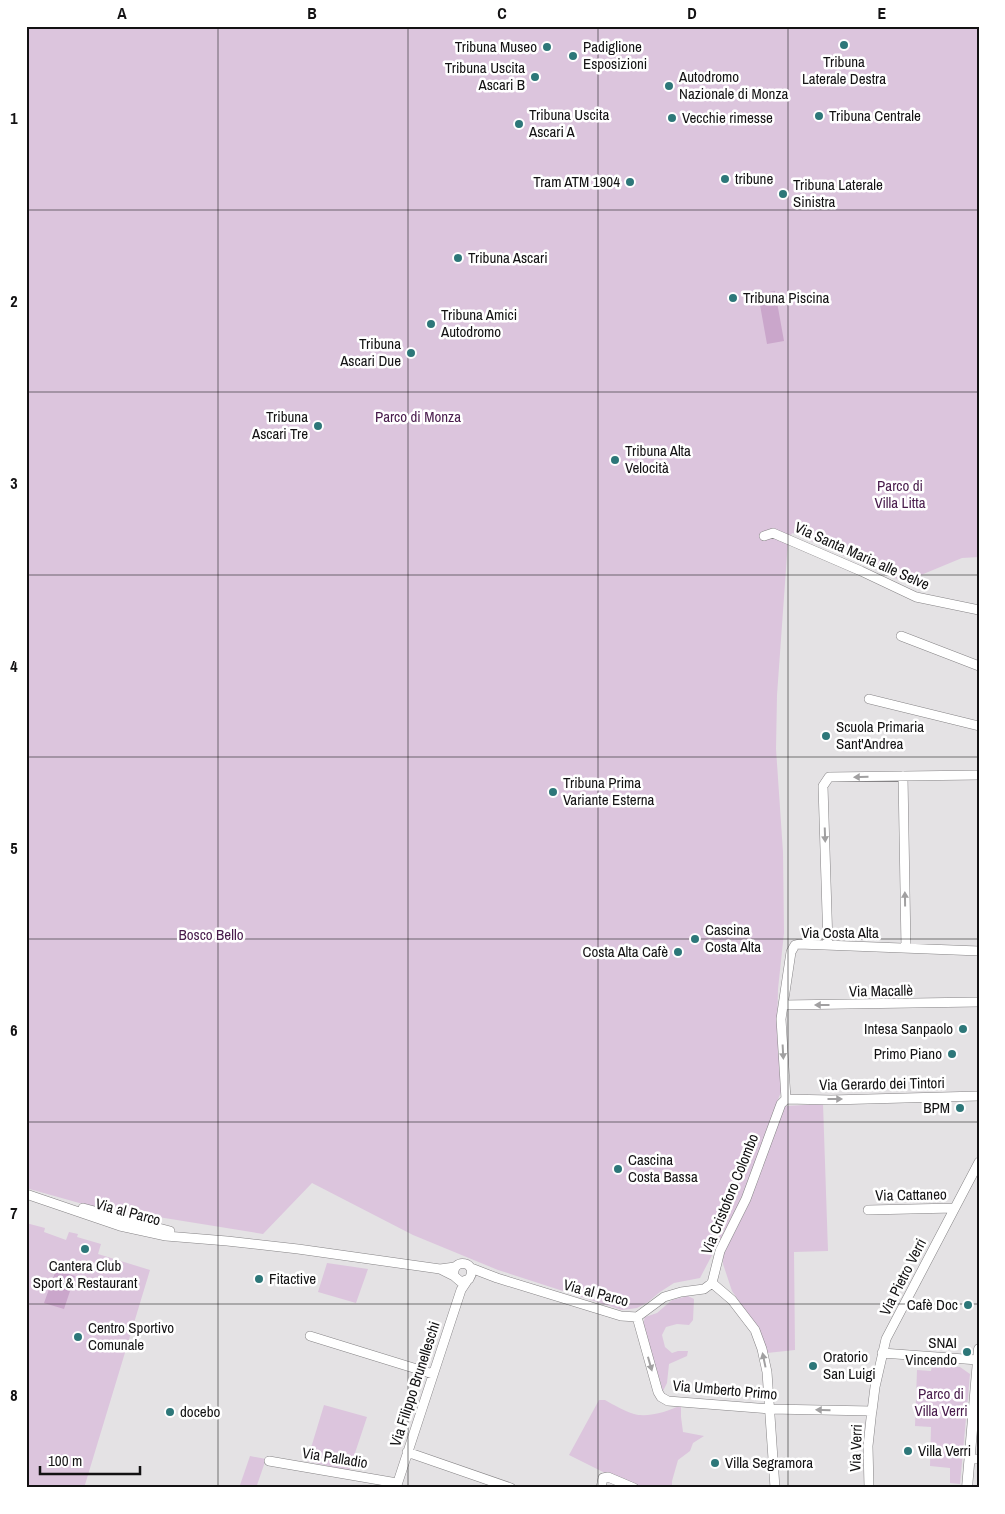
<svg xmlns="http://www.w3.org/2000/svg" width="1005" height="1514" viewBox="0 0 1005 1514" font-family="'Archivo Narrow',sans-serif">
  <rect width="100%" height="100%" fill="#e4e2e4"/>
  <!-- green -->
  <path fill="#dcc5dd" d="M26,26H979V557L962,558L904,582L795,534L792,533L788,541L777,695L776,749L783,852L784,933L778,989L777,1031L782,1089L744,1194L700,1278L674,1283L660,1292L648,1302L637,1308L622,1310L498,1270L413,1235L312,1183L263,1234L90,1206L26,1188Z
    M823,1104L828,1251L794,1252L795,1350L767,1353L758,1329L732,1291L723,1264V1254L748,1205L782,1109L785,1106Z
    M26,1223L45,1228L44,1232L66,1240L69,1232L78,1234L77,1237L101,1244L98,1254L150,1270L84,1488H26Z
    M327,1263L368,1269L356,1303L318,1292Z
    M688,1296L694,1299L693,1320L689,1325L677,1324L666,1327L662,1335L665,1347L672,1353L678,1351H688L687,1356L669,1364L667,1383L663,1391L643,1324L645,1317L657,1313L672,1300Z
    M932,1365L960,1367L970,1374L960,1484L950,1483V1468L930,1466L931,1427L915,1426L917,1370L931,1371Z
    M599,1400H605C614,1405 624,1411 634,1414C647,1418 670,1411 681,1405V1417L683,1432L704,1436L693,1443L690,1451L678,1460L672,1481V1488H629L611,1476L569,1455Z
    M324,1405L367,1417L349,1471L307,1461Z
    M250,1456L266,1459L256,1488H239Z"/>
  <!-- water -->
  <path fill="#caa6cb" d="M775,291L784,341L767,344L758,294Z
    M56,1270L75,1276L64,1309L44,1303Z"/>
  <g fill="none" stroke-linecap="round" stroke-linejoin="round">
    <!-- minor casing -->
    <g stroke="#858385" stroke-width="10">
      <path id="minor" d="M764,536L773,533L861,571L916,597L979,610
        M901,636L979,666
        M869,699L979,726
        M903,776L906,948
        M828,945L823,786L829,777L979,775
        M783,1005L979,1002
        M786,1099L781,1019L791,952L795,945L799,944L979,951
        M786,1099L831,1100L979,1096
        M26,1194L120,1226L166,1236L227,1241L298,1249L440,1269L455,1267
        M83,1208L170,1231
        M868,1210L954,1208
        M471,1268L497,1278L621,1316L637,1317L664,1297L681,1292L704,1289L712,1283L720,1251L746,1199L781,1104L786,1099
        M440,1269L454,1276L461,1282L469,1279C480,1262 451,1256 454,1276
        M712,1283L732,1300L755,1330L762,1349L767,1372L775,1488
        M637,1317L658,1392L661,1397L668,1401L770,1409L872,1411L875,1387L886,1339L979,1162
        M310,1336L433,1374
        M882,1353L978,1360
        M407,1452L511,1488
        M970,1459H979
        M269,1461L397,1483
        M396,1488L461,1290L467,1281
        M601,1488L603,1478L608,1477L634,1488
        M869,1488L868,1446L872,1409"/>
    </g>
    <!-- major casing -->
    <g stroke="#858385" stroke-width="11">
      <path id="major" d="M967,1488L979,1349"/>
    </g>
    <!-- minor -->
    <use href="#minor" stroke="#fff" stroke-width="9"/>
    <!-- major -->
    <use href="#major" stroke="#fff" stroke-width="10"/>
  </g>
  <!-- one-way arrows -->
  <defs><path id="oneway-solid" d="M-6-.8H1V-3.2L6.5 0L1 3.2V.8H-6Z" transform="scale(1.25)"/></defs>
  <g fill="#a1a0a1">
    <use href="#oneway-solid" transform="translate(861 777) rotate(179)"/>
    <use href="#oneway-solid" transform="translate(825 835) rotate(88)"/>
    <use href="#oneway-solid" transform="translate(905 899) rotate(-91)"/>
    <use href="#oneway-solid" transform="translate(822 1005) rotate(180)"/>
    <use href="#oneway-solid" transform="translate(783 1052) rotate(87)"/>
    <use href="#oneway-solid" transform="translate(835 1099)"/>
    <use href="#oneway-solid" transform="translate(764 1360) rotate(-102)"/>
    <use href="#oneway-solid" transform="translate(650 1364) rotate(74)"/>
    <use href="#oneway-solid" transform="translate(823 1410) rotate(-179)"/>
  </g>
  <!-- grid -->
  <path fill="none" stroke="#131213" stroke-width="1" stroke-opacity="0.55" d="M218,26V1488M408,26V1488M598,26V1488M788,26V1488M26,210H979M26,392H979M26,575H979M26,757H979M26,939H979M26,1122H979M26,1304H979"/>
  <!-- markers -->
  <g fill="#2d7779" stroke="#fff" stroke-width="2">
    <circle cx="844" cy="45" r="5"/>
    <circle cx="547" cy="47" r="5"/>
    <circle cx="573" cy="56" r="5"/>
    <circle cx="535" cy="77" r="5"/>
    <circle cx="669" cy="86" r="5"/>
    <circle cx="819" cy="116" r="5"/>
    <circle cx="672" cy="118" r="5"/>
    <circle cx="519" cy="124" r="5"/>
    <circle cx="725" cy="179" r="5"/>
    <circle cx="630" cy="182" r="5"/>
    <circle cx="783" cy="194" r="5"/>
    <circle cx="458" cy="258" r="5"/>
    <circle cx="733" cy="298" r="5"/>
    <circle cx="431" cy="324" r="5"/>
    <circle cx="411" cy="353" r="5"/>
    <circle cx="318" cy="426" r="5"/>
    <circle cx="615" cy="460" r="5"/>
    <circle cx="826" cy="736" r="5"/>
    <circle cx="553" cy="792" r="5"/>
    <circle cx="695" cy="939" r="5"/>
    <circle cx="678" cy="952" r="5"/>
    <circle cx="963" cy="1029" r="5"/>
    <circle cx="952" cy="1054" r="5"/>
    <circle cx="960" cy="1108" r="5"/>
    <circle cx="618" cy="1169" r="5"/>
    <circle cx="85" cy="1249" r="5"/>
    <circle cx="259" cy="1279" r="5"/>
    <circle cx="968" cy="1305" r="5"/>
    <circle cx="78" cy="1337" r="5"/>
    <circle cx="967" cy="1352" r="5"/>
    <circle cx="813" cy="1366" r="5"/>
    <circle cx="170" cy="1412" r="5"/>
    <circle cx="908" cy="1451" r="5"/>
    <circle cx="715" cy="1463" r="5"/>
  </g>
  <g text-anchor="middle" stroke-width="5" stroke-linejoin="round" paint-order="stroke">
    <!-- poi labels -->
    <g font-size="15" fill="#131213" stroke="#fff" text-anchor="start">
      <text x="537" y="52" text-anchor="end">Tribuna Museo</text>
      <text x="583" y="52">Padiglione<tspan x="583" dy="17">Esposizioni</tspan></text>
      <text x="844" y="67" text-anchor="middle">Tribuna<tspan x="844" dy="17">Laterale Destra</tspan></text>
      <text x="525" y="73" text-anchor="end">Tribuna Uscita<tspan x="525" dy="17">Ascari B</tspan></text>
      <text x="679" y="82">Autodromo<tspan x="679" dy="17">Nazionale di Monza</tspan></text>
      <text x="529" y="120">Tribuna Uscita<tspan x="529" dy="17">Ascari A</tspan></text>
      <text x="829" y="121">Tribuna Centrale</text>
      <text x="682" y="123">Vecchie rimesse</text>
      <text x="735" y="184">tribune</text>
      <text x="620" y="187" text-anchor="end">Tram ATM 1904</text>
      <text x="793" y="190">Tribuna Laterale<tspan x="793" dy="17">Sinistra</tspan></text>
      <text x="468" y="263">Tribuna Ascari</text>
      <text x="743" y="303">Tribuna Piscina</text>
      <text x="441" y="320">Tribuna Amici<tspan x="441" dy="17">Autodromo</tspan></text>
      <text x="401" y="349" text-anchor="end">Tribuna<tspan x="401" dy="17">Ascari Due</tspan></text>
      <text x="308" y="422" text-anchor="end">Tribuna<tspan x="308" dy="17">Ascari Tre</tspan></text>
      <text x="625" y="456">Tribuna Alta<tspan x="625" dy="17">Velocità</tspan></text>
      <text x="836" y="732">Scuola Primaria<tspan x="836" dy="17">Sant'Andrea</tspan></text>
      <text x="563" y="788">Tribuna Prima<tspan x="563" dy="17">Variante Esterna</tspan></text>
      <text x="705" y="935">Cascina<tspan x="705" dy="17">Costa Alta</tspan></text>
      <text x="668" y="957" text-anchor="end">Costa Alta Cafè</text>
      <text x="953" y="1034" text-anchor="end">Intesa Sanpaolo</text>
      <text x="942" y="1059" text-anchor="end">Primo Piano</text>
      <text x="950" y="1113" text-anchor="end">BPM</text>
      <text x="628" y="1165">Cascina<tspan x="628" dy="17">Costa Bassa</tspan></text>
      <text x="85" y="1271" text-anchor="middle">Cantera Club<tspan x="85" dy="17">Sport &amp; Restaurant</tspan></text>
      <text x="269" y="1284">Fitactive</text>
      <text x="958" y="1310" text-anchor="end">Cafè Doc</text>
      <text x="88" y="1333">Centro Sportivo<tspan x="88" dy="17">Comunale</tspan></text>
      <text x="957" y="1348" text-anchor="end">SNAI<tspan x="957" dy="17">Vincendo</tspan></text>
      <text x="823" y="1362">Oratorio<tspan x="823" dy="17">San Luigi</tspan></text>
      <text x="180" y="1417">docebo</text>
      <text x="918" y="1456">Villa Verri</text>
      <text x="725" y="1468">Villa Segramora</text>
    </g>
    <!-- park labels -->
    <g font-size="15" fill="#481b4b" stroke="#fff">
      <text x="418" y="422">Parco di Monza</text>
      <text x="900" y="491">Parco di<tspan x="900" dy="17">Villa Litta</tspan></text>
      <text x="211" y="940">Bosco Bello</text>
      <text x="941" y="1399">Parco di<tspan x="941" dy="17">Villa Verri</tspan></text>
    </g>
    <!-- street labels -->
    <g font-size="15" fill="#131213" stroke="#fff">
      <text transform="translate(862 556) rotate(24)" y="5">Via Santa Maria alle Selve</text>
      <text x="840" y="938">Via Costa Alta</text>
      <text transform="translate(881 991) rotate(-1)" y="5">Via Macallè</text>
      <text transform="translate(882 1084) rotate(-1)" y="5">Via Gerardo dei Tintori</text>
      <text transform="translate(730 1194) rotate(-68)" y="5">Via Cristoforo Colombo</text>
      <text transform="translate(911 1195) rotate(-1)" y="5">Via Cattaneo</text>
      <text transform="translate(128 1212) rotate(15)" y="5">Via al Parco</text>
      <text transform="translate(903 1277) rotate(-63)" y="5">Via Pietro Verri</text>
      <text transform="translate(596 1293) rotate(15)" y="5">Via al Parco</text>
      <text transform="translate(415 1384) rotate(-72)" y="5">Via Filippo Brunelleschi</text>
      <text transform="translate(725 1390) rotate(5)" y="5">Via Umberto Primo</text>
      <text transform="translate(856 1448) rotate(-88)" y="5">Via Verri</text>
      <text transform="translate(335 1458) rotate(9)" y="5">Via Palladio</text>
    </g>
  </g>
  <!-- border -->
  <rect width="1005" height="1514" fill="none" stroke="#ffffff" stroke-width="55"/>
  <!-- scale -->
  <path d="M40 1466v8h100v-8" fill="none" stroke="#131213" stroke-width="2.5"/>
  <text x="48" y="1466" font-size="15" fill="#131213" stroke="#ffffff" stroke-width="4" paint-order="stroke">100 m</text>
  <rect x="28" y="28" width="950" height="1458" fill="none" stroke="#131213" stroke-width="2"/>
  <g font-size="16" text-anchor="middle" font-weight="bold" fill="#131213">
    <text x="122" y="19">A</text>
    <text x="312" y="19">B</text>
    <text x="502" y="19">C</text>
    <text x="692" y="19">D</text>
    <text x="882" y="19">E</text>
    <text x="14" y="124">1</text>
    <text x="14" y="307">2</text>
    <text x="14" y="489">3</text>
    <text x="14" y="672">4</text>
    <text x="14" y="854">5</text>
    <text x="14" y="1036">6</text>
    <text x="14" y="1219">7</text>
    <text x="14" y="1401">8</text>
  </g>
</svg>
